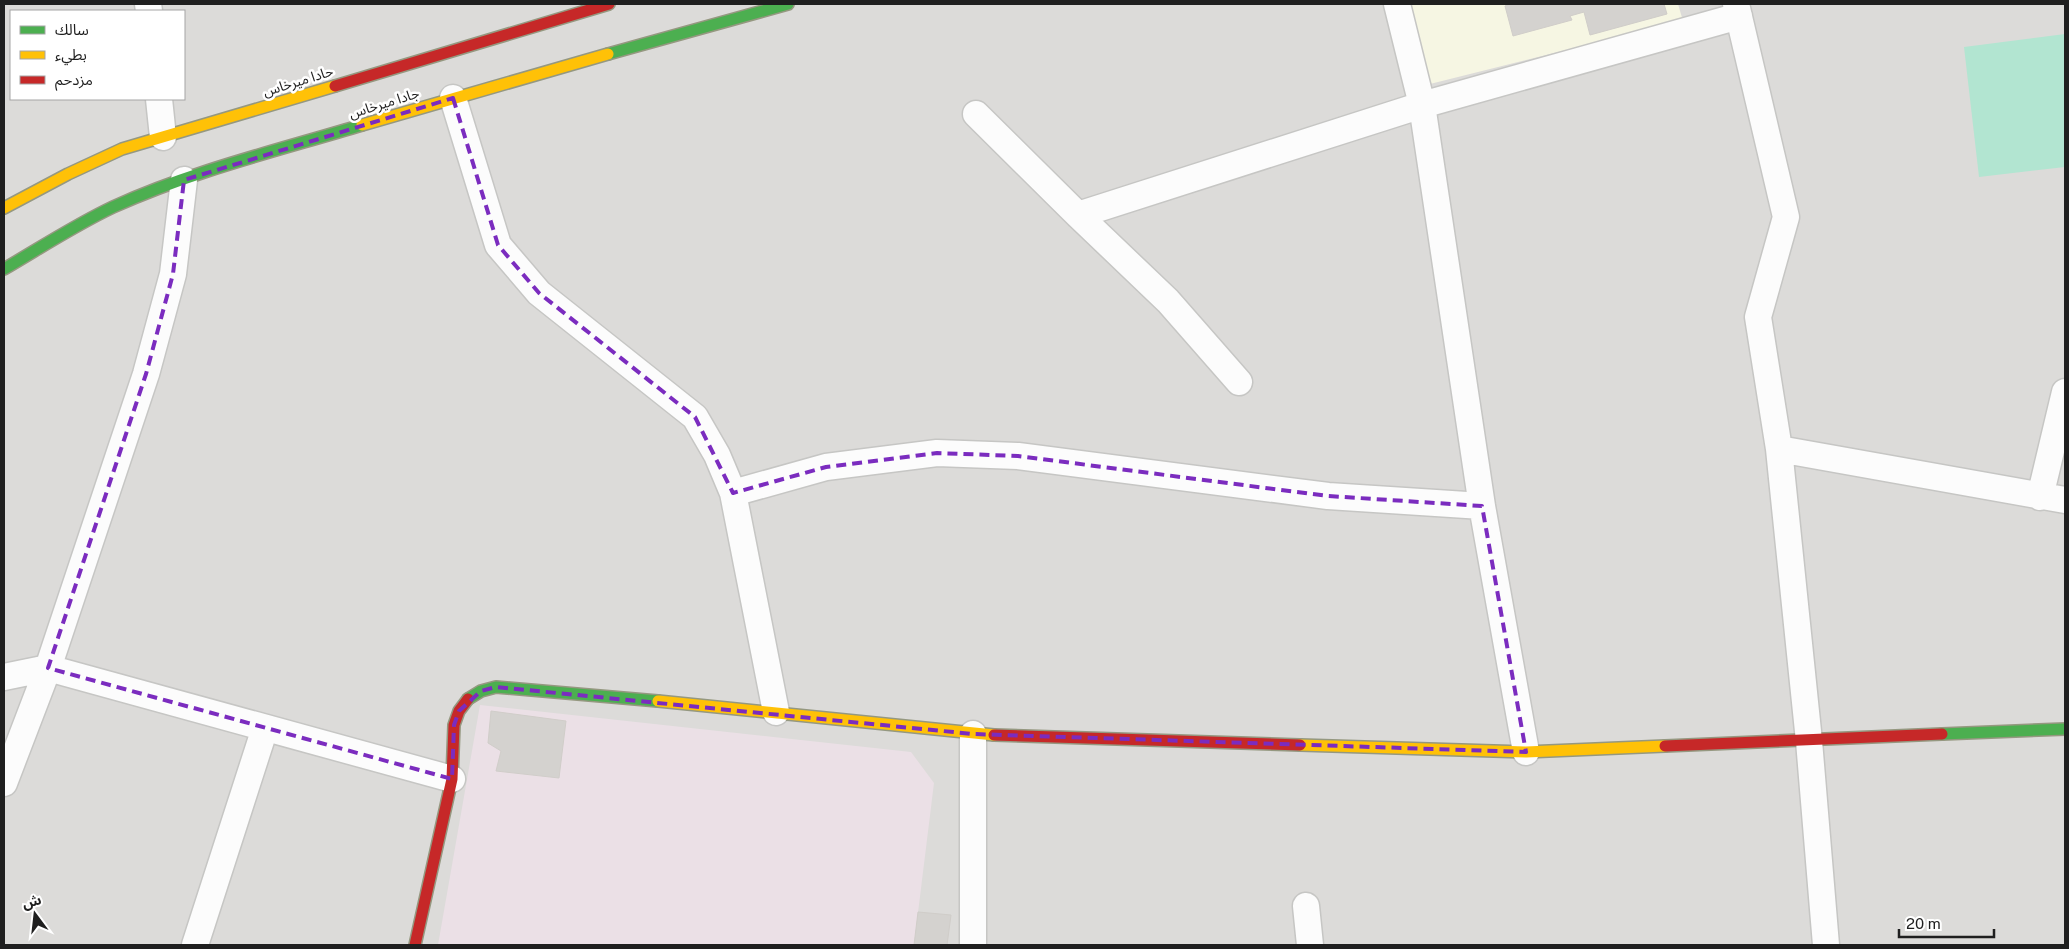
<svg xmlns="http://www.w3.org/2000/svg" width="2069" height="949" viewBox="0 0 2069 949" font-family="'Public Sans','Noto Sans Arabic',sans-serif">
  <rect width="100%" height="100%" fill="#edece8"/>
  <!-- residential -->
  <path fill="#dcdbd9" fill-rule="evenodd" d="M4,4H2065V945H4ZM11,11H184V99H11Z"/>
  <!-- industrial -->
  <path fill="#ebe0e6" d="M480,705L911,752L934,783L914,945H438Z"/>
  <!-- education -->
  <path fill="#f6f6e3" d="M1405,4H1678L1683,21L1426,85Z"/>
  <!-- pitch -->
  <path fill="#b2e5d1" d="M2065,34V167L1979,177L1964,47Z"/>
  <!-- building -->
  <path fill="#d4d2cf" stroke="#d0cdc9" d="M1509,4H1664L1667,14L1590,35L1584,12L1570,16L1572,20L1513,36L1505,6Z
    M491,711L566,721L559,778L496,771L501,751L488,743Z
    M918,912L951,915L947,945H914Z"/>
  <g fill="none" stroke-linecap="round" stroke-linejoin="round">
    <!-- street casing -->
    <g stroke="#c6c6c4" stroke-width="29">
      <path id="street" d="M148,4L149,11
        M1397,4L1422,105L1482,506L1526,752
        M1736,4L1786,217L1758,317L1779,449L1809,741L1826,945
        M453,98L498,245L539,293L695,417L717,455L733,493L776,712
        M159,99L163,137
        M976,114L1078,215L1168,301L1239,382
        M184,180L173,274L146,374L48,668L452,779
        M1078,215L1422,105L1739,16
        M1779,449L2065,500
        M733,493L826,467L937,453L1018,456L1328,496L1482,506
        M2040,497L2065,392
        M4,677L48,668L4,783
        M973,734V945
        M1306,906L1310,945
        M195,945L265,728"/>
    </g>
    <!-- fast casing -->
    <g stroke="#959880" stroke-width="14">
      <path id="fast" d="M608,54L788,4
        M4,269C40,248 75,225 113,207C192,171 279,150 362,125
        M468,699L481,691L496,687L658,701
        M1942,734L2065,729"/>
    </g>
    <!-- slow casing -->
    <g stroke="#959880" stroke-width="14">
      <path id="slow" d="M362,125L608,54
        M4,208L68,174L122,149L335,86
        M658,701L994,735
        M1300,745L1526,752L1665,746"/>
    </g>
    <!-- jam casing -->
    <g stroke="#959880" stroke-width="14">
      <path id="jam" d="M335,86L609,4
        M994,735L1300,745
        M1665,746L1942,734
        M415,945L452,779L454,725L459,711L468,699"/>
    </g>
    <!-- street -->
    <use href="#street" stroke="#fcfcfc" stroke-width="26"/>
    <!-- fast -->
    <use href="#fast" stroke="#4caf50" stroke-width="11"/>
    <!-- slow -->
    <use href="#slow" stroke="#ffc107" stroke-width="11"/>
    <!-- jam -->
    <use href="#jam" stroke="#c62828" stroke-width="11"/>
  </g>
  <!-- marked area -->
  <path fill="none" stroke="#7b2cbf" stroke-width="4" stroke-dasharray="10 6" stroke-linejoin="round" d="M453,98L498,245L539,293L695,417L733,493L826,467L937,453L1018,456L1328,496L1482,506L1526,752L973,734L496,687L481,691L459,711L454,725L452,779L48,668L146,374L173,274L184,180Z"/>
  <g text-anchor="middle" stroke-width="5" stroke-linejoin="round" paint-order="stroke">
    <!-- street labels -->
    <g font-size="14" fill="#1f1f1f" stroke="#fff">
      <text transform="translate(298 81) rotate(-17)" y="5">حادا ميرخاس</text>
      <text transform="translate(384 103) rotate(-17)" y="5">جادا ميرخاس</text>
    </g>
  </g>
  <!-- border -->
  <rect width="2069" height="949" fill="none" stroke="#1f1f1f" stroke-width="10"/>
  <!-- legend -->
  <rect x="10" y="10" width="175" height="90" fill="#ffffff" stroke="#a5a5a5"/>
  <rect x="20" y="26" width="25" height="8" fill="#4caf50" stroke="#a5a5a5"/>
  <text x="55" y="35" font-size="15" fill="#1f1f1f">سالك</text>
  <rect x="20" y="51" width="25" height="8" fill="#ffc107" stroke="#a5a5a5"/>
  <text x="55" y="60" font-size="15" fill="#1f1f1f">بطيء</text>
  <rect x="20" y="76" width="25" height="8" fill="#c62828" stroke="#a5a5a5"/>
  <text x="55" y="85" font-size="15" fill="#1f1f1f">مزدحم</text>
  <!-- north arrow -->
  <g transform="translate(35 914) rotate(345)" stroke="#ffffff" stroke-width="4" paint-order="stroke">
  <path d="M0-4L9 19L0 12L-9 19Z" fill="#1f1f1f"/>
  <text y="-8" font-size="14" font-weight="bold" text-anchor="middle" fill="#1f1f1f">ش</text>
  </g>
  <!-- scale -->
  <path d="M1899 929v8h95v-8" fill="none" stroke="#1f1f1f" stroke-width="2.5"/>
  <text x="1906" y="929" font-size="15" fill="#1f1f1f" stroke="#ffffff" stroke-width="4" paint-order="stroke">20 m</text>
</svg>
